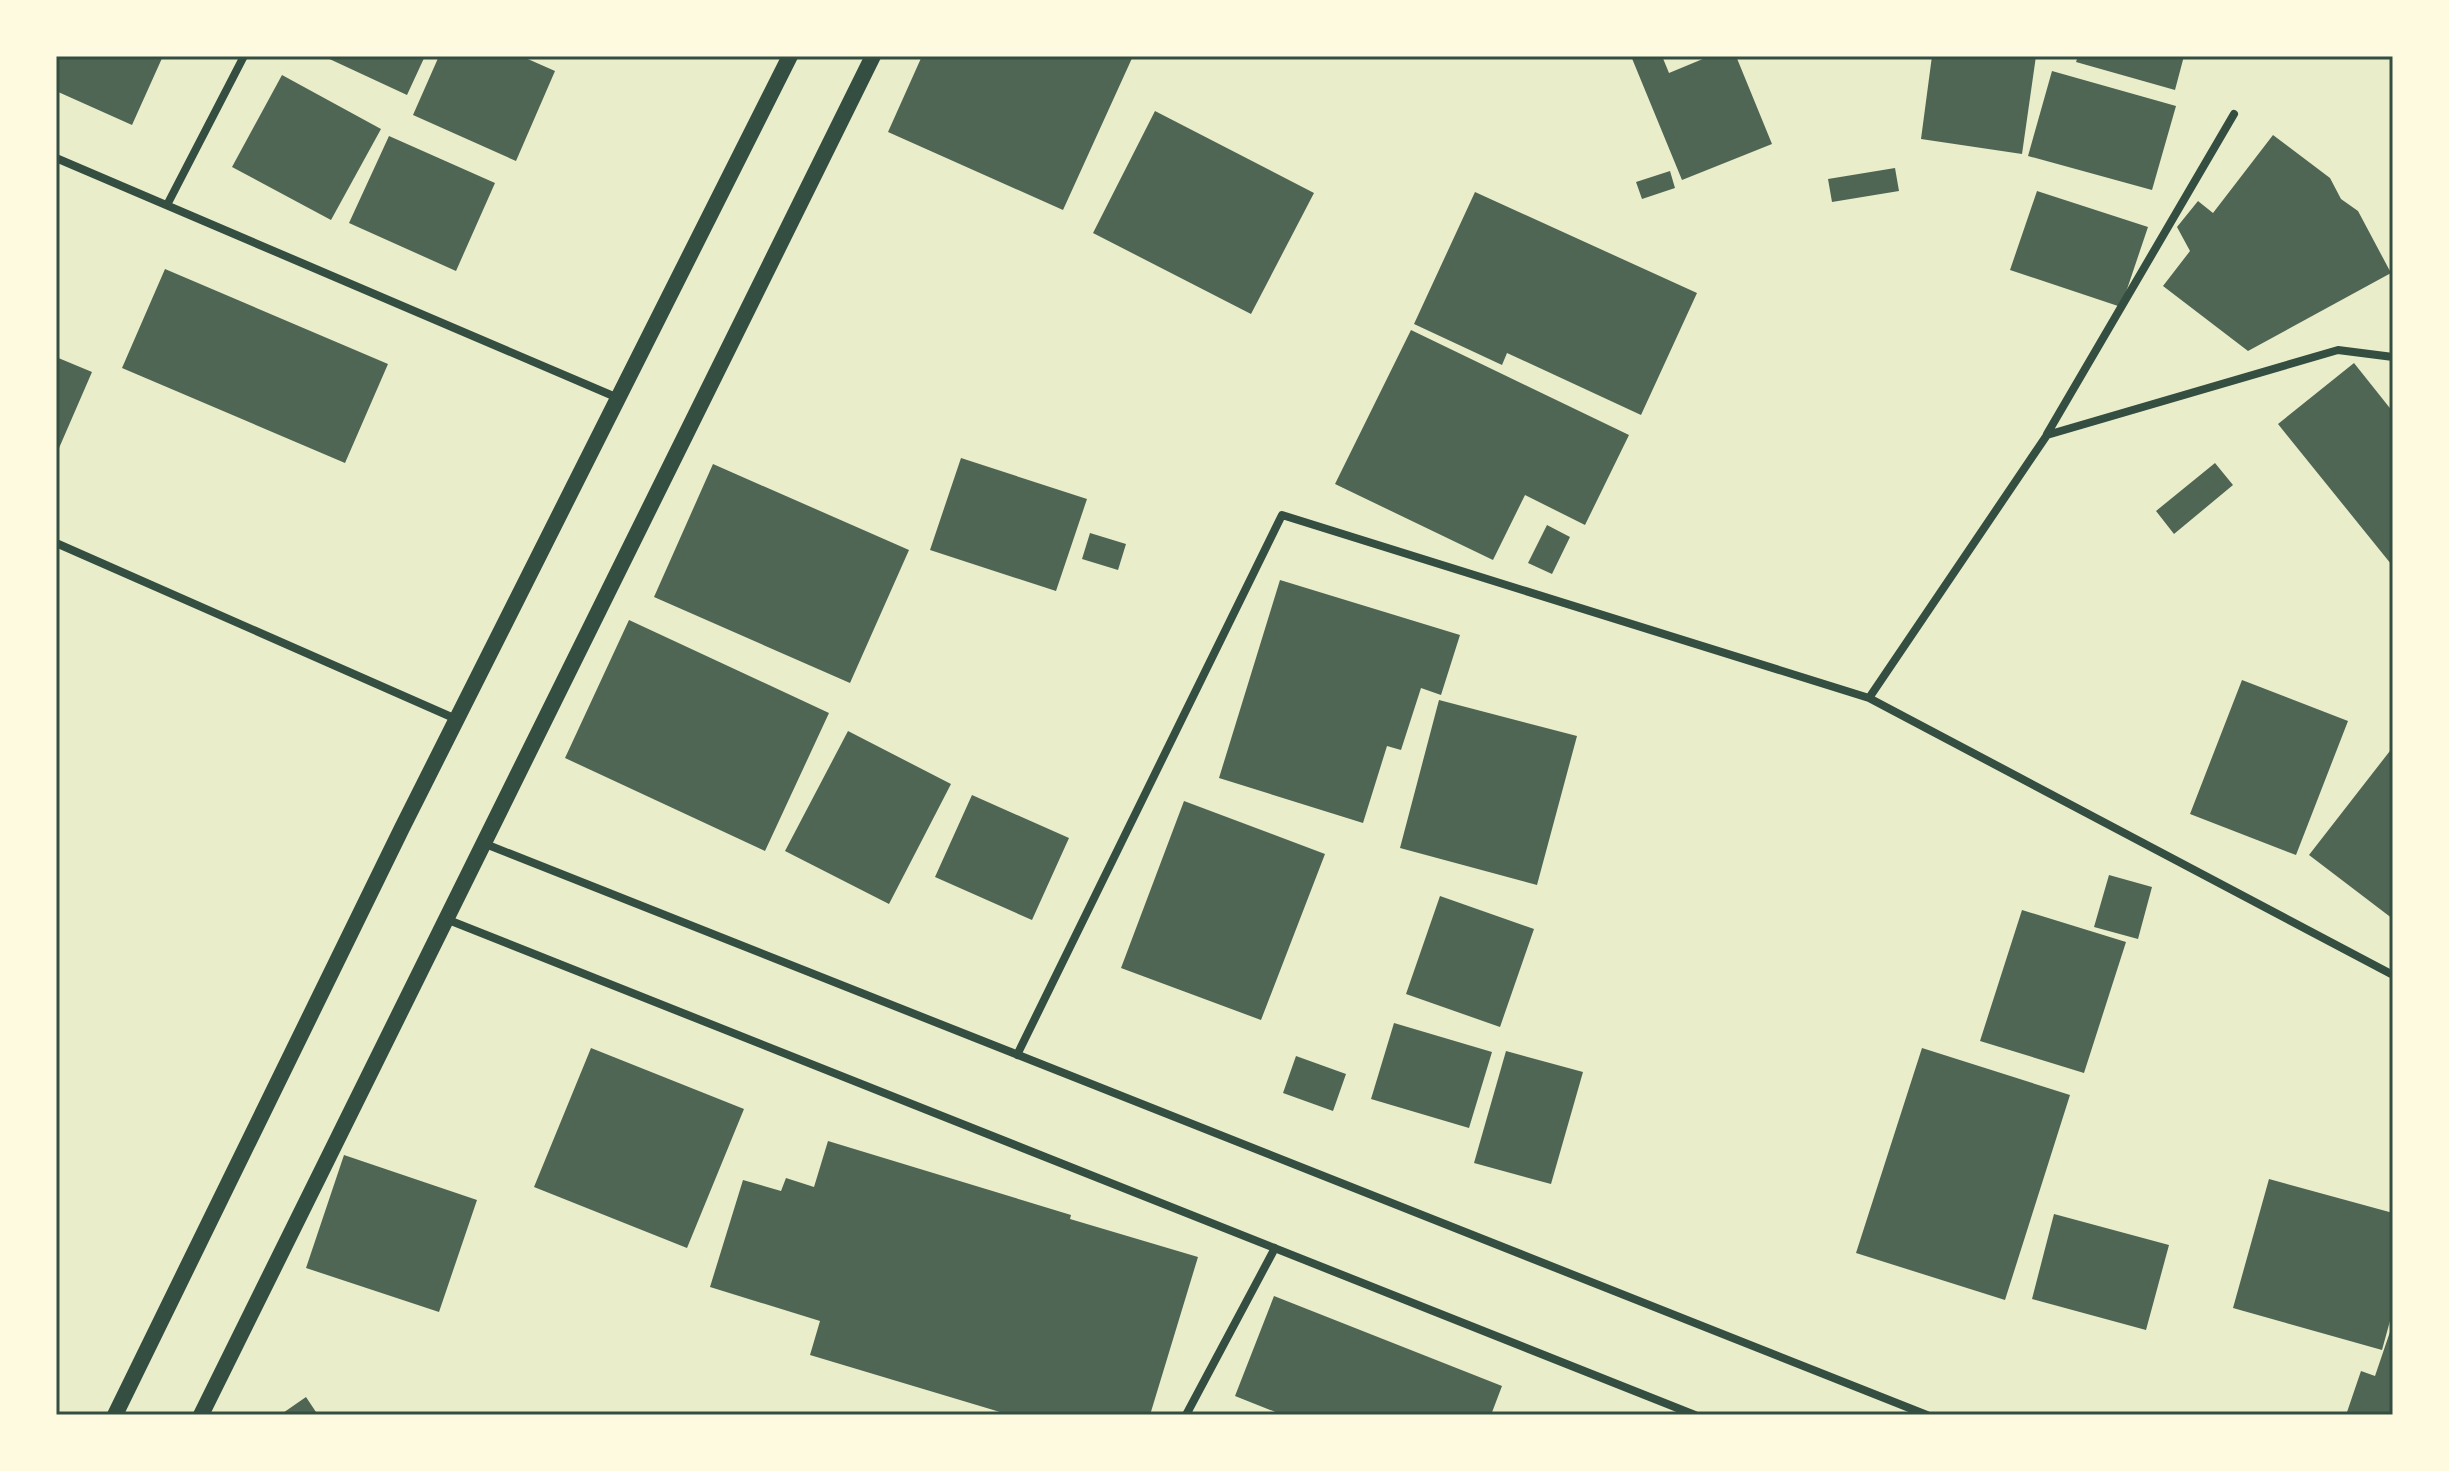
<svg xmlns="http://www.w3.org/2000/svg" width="2449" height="1471" viewBox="0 0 2449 1471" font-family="'Open Sans',sans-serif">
  <rect width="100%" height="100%" fill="#e9edc9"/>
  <!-- building -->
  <path fill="#4f6655" d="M56,56H163L132,125L56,91Z
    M323,56H425L407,95Z
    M439,56H521L555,71L516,161L413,115Z
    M922,56H1133L1063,210L888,132Z
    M1631,56H1662L1669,73L1710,56H1736L1772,144L1682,180Z
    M1932,56H2036L2022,154L1921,139Z
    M2078,56H2184L2175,90L2076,62Z
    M2052,71L2176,106L2152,190L2028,156Z
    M282,75L381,129L331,220L232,167Z
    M1155,111L1314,193L1251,314L1093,233Z
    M2273,135L2330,178L2341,199L2358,211L2391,273L2248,351L2163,286L2190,251L2177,227L2198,201L2213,213Z
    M389,136L495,183L456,271L349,223Z
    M1895,168L1899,191L1832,202L1828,179Z
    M1670,171L1675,188L1642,199L1636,182Z
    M2037,191L2148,227L2121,307L2010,270Z
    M1475,192L1697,293L1641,415L1507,353L1502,365L1414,324Z
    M165,269L388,364L345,463L122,368Z
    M1411,330L1629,435L1585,525L1525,495L1493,560L1335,484Z
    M56,357L92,372L56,455Z
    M2354,363L2393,412V562L2391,564L2278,424Z
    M961,458L1087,499L1056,591L930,550Z
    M2215,463L2233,485L2174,534L2156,511Z
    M713,464L909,550L850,683L654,597Z
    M1547,525L1570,537L1552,574L1528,563Z
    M1090,533L1126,544L1118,570L1082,559Z
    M1280,580L1460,635L1441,695L1421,688L1401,750L1387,746L1363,823L1219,778Z
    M629,620L829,713L765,851L565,758Z
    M2242,680L2348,721L2296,855L2190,814Z
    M1439,700L1577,736L1537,885L1400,848Z
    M848,731L951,784L889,904L785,851Z
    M2393,747V919L2309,855Z
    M972,795L1069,838L1032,920L935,877Z
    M1184,801L1325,854L1261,1020L1121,968Z
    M2109,875L2152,887L2138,939L2094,927Z
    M1440,896L1534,929L1500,1027L1406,994Z
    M2022,910L2126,942L2084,1073L1980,1041Z
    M1394,1023L1492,1052L1469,1128L1371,1099Z
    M591,1048L744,1109L687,1248L534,1187Z
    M1922,1048L2070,1095L2005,1300L1856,1253Z
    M1506,1051L1583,1072L1551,1184L1474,1163Z
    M1296,1056L1346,1074L1333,1111L1283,1093Z
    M828,1141L1071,1215L1070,1219L1198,1257L1150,1415H1010L810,1355L820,1321L710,1287L743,1180L781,1191L786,1178L814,1187Z
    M344,1155L477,1200L439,1312L306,1268Z
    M2269,1179L2393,1213V1310L2382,1350L2233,1308Z
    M2054,1214L2169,1245L2146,1330L2032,1299Z
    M1274,1296L1502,1386L1491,1415H1283L1235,1396Z
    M2393,1323V1415H2346L2361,1371L2375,1376Z
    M306,1397L318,1415H280Z"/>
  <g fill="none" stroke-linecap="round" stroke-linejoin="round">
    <!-- minor -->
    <path stroke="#344e41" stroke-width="8" d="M56,158L618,398
      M167,205L244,56
      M2047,434L2234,114
      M56,543L456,719
      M1869,698L2393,975
      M483,843L1927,1415
      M446,919L1695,1415
      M1017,1055L1282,515L1869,698L2047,435L2338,350L2393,357
      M1186,1415L1275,1248"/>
    <!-- secondary -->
    <path stroke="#344e41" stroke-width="16" d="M115,1415L402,828L790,56
      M201,1415L873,56"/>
  </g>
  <!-- border -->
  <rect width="2449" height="1471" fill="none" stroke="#fefae0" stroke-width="116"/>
  <rect x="58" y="58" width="2333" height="1355" fill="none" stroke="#344e41" stroke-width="3"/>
</svg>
